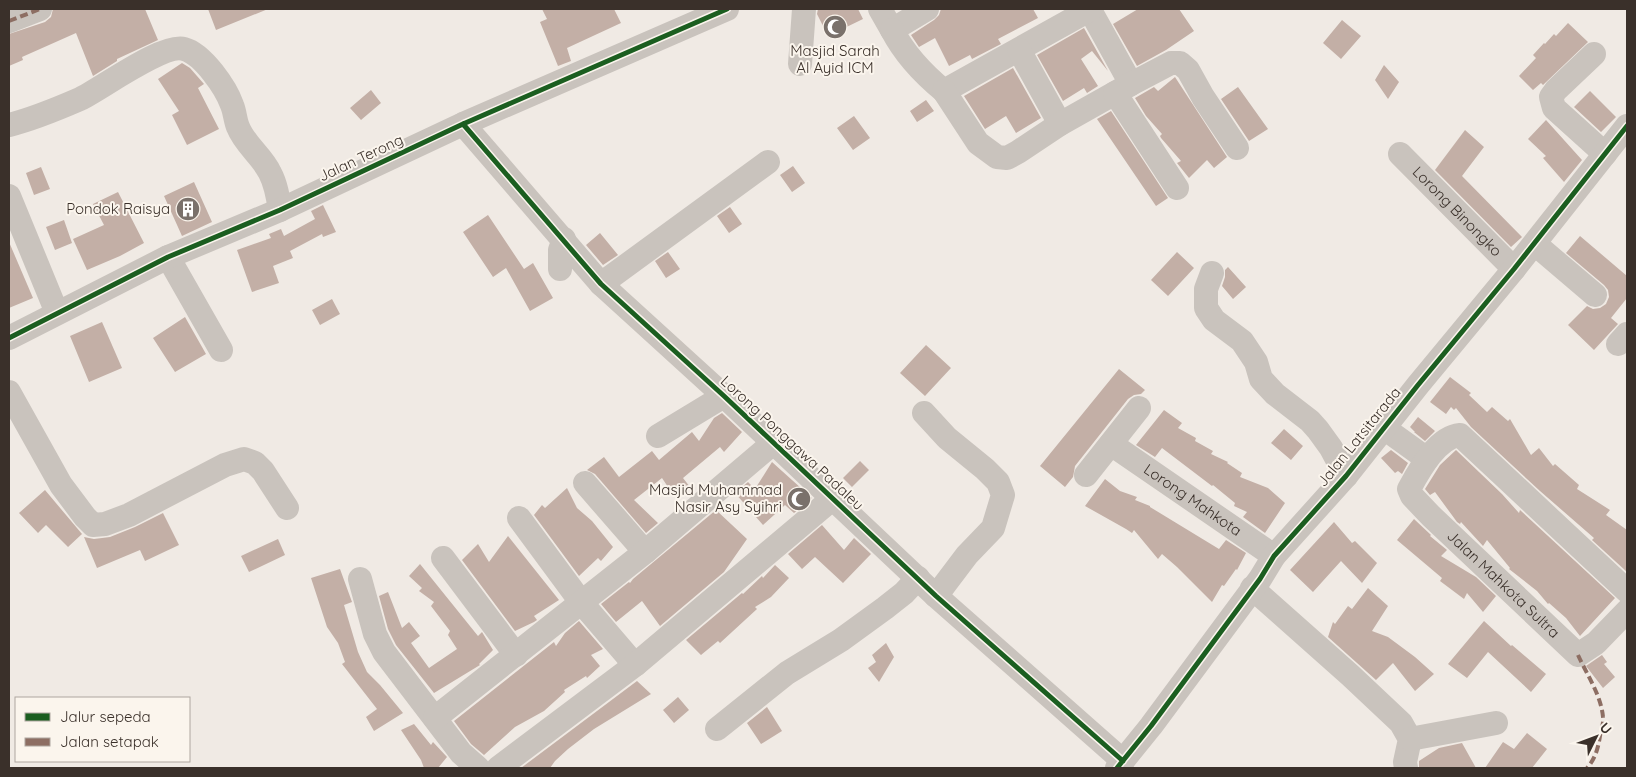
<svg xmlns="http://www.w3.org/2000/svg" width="1636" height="777" viewBox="0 0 1636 777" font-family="Quicksand,sans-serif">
  <rect width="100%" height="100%" fill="#f0eae4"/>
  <!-- building -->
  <path fill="#c3afa6" d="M53,9H145L158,40L117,59V61L93,76L76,33L22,57L23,60L9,66V34L45,22L51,17Z
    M208,9H268L216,30Z
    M542,9H614L621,23L567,48L571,61L558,66L540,22L547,19Z
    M818,9H858L863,19L828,36L817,14Z
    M941,9H1033L1038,18L998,39L1001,44L972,59L970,55L949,66L935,38L919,47L911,35L934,20L939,15Z
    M1138,9H1179L1194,31L1166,50L1137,66L1113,24Z
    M1342,20L1361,36L1341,59L1323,43Z
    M1568,23L1588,42L1543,85L1541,83L1533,90L1519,76L1536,58L1533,55L1544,43L1545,44L1554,34L1556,36Z
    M1084,28L1108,71L1092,51L1081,59L1098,86L1087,93L1084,88L1063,101L1037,55Z
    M182,63L190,68L204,84L198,88L219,129L187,145L172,115L179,111L158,79Z
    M1384,65L1399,82L1388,99L1375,80Z
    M1013,68L1041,118L1016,133L1006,116L985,129L964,96Z
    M1175,77L1227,157L1214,168L1207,160L1189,178L1177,163L1181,161L1161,138L1160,136L1162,134L1146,116L1135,98L1154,87L1158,91Z
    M1238,87L1268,129L1249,141L1221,99Z
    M371,90L381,103L361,120L350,108Z
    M1590,91L1616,117L1601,132L1574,107Z
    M926,100L934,111L917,122L910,111Z
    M1111,111L1168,198L1156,206L1097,119Z
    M854,116L870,138L853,150L837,128Z
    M1546,120L1582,160L1564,182L1543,158L1546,156L1528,139Z
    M1465,130L1484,147L1462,176L1522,237L1511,247L1435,170Z
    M793,166L805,183L792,192L780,175Z
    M41,167L50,189L34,195L26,173Z
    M194,182L212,222L182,236L164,196Z
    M118,192L144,243L120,256L87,270L73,239L104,225L93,204Z
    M323,205L336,232L323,237L322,234L290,251L293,258L273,266L279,283L252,292L237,250L271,238L269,234L281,229L284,236L315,219L311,211Z
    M730,207L742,224L729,233L717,216Z
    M488,215L524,269L533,263L553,298L530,311L506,268L493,277L463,232Z
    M64,220L72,243L55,250L46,227Z
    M600,233L618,255L603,265L586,245Z
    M1580,236L1627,276V298L1611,318L1618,324L1594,350L1568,325L1587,306L1593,309L1600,308L1606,304L1609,297L1608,290L1604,285L1566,253Z
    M9,242L33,298L9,308Z
    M668,252L680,269L666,278L655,261Z
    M1177,252L1194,268L1168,296L1151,280Z
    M1228,267L1246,287L1233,299L1222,286L1225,277V270Z
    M332,299L340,314L320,325L312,310Z
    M185,317L206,354L175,372L153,338Z
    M102,322L122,368L89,382L70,336Z
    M926,345L951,368L925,396L900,373Z
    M1119,369L1145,390L1141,394L1134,395L1128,399L1075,466L1073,477L1065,487L1040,466Z
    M1450,377L1471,393L1469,395L1487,412L1492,407L1508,421L1510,419L1531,455L1539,448L1553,466L1555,464L1579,485L1577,489L1610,510L1606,515L1627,530V572L1592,540L1594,538L1540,491L1471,427L1456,408L1454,410L1451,407L1446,414L1430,402Z
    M1164,410L1182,423L1178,428L1196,438L1195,441L1213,451L1211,454L1228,462L1227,463L1242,473L1240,477L1268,488L1285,503L1265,533L1243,517L1247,512L1234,506L1235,503L1213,485L1212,486L1162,448L1155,457L1136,445Z
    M722,413L742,432L724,452L720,447L683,478L690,487L674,496L662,478L634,500L658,523L646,533L595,474L587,470L604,457L619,477L652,451L659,460L692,432L699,441L714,418Z
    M1418,417L1435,431L1425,441L1414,432H1415L1410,427Z
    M1284,429L1303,446L1291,460L1271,443Z
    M1391,450L1408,463L1402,474L1398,471L1395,473L1381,458Z
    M1456,450L1502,494L1519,513L1520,510L1615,598L1580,636L1566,618L1549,603L1548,604L1537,591L1509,569L1510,568L1487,540L1483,546L1461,522L1460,524L1457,522L1435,492L1430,495L1425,489L1440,465Z
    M860,461L869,470L852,487L843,478Z
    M772,462L812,498L794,513L785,505L763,525L735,493L748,482L755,489Z
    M1105,479L1120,491L1137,497L1135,500L1150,506V507L1219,549L1226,540L1246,553L1237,570L1236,569L1224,586L1222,585L1212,602L1177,567L1162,554L1158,559L1134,530L1132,533L1126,529L1085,506Z
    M567,488L577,508L592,521L613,547L601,561L598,558L579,576L534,515L542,505L545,508Z
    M45,490L82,534L68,547L46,525L38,533L19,513Z
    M716,510L747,539L724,572L660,626L642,601L616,622L601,604L629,582L630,583L633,579Z
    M163,513L179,545L145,561L140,550L97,568L84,537L94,539L110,537L135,527Z
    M1414,519L1431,535L1430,536L1447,550L1441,556L1476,577L1496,596L1483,612L1467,593L1464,599L1440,581L1442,578L1397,540Z
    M1334,522L1352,543L1355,541L1377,563L1362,583L1341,561L1313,592L1290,570Z
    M822,525L844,550L854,538L871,554L843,583L815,557L802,569L788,554Z
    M508,536L559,600L534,616L537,620L534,622L515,631L462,560L478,544L489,562Z
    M278,539L285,555L249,572L241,556Z
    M420,564L478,636L482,632L493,650L479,664L480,665L434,693L396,645L388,629L379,596L388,592L402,628L409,622L420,636L411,643L429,668L457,649L448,635L450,631L431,606L434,602L419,591L422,588L409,576Z
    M775,565L789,578L771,597L755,607L757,609L720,643L718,641L701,655L686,640L742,593L743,594L762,576L763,578Z
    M340,569L352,602L344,605L358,652L367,672L380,685L403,713L374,731L366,717L377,709L342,664L345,662L338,643L327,627L311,578Z
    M1368,588L1388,606L1372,631L1388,637L1415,657L1434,674L1415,691L1393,663L1376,680L1328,637L1333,622L1335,624L1348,606L1352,609Z
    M579,621L603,649L591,655L600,666L587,678L586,676L564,690L565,692L544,711L515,727L484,755L471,744L454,721L554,642L556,646L565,633Z
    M1484,621L1511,646L1512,645L1546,674L1531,692L1488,652L1467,678L1448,664Z
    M886,643L894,657L879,682L868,668L876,662L872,655Z
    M1602,655L1607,662L1604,664L1615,677L1603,688L1586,666Z
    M637,681L651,694L594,729L568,749L555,761L550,768H521Z
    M678,697L689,710L674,723L663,710Z
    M767,707L782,731L761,744L747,723Z
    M414,724L431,745L433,742L447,757L438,768H424L421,760L401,730Z
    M1527,733L1547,749L1532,768H1485L1503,742L1514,749Z
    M1462,743L1476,768H1419V761L1439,748Z"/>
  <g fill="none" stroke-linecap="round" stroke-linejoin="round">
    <!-- minor -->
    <g stroke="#c9c3bd" stroke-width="24">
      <path d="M880,9L892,30L927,9"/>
      <path d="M1090,10L1131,84"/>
      <path d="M9,21L40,9"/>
      <path d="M892,30C905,55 922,73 944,91L1091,9"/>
      <path d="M1019,50L1060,124"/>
      <path d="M1594,54L1556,90L1551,97L1554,108L1605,154"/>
      <path d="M800,64L804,9"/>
      <path d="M944,91L978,143L997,157L1007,158L1018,152L1060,124L1131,84L1171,63H1180L1188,70L1203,97L1237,148"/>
      <path d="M1115,93L1177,188"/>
      <path d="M463,124L601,284L724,396L936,596L1123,761"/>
      <path d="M9,125C33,119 57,109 80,99C101,89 163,43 184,49C203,54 226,88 232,105C235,112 235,120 238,127C245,145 262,156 270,173C276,184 278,197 280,210"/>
      <path id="s1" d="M1400,154L1514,269"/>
      <path d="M9,196L57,313"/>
      <path d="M1535,244L1595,295"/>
      <path d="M168,257L221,350"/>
      <path d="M560,269V250L564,239"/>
      <path d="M1212,273L1206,289V308L1214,320L1242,341L1256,362L1261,379L1275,394L1310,421L1318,430L1331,448L1346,476"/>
      <path d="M601,284L768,162"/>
      <path d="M9,338L168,257L280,210L463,124L727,9"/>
      <path d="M1618,344L1627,334"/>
      <path d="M9,392L61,485L85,517L93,525L105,524L129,515L225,465L244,459L255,463L263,471L287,508"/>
      <path d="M924,413L947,438L985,469L998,482L1003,495L993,528L967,555L936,596"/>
      <path d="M1384,428L1427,459"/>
      <path d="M658,436L724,396"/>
      <path id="s2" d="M1111,444L1274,556"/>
      <path d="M1086,475L1139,408"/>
      <path d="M585,483L645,552"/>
      <path d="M519,518L581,602L635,665"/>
      <path d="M443,558L516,655"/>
      <path d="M360,579L375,634L384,652L461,753L478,768"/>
      <path d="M1252,588L1350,675L1401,723L1410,739L1405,762L1406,768"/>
      <path id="s3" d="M1627,591L1460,435C1437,437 1419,471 1409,489L1412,496L1431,516L1578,655L1596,643L1627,611"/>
      <path d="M435,718L645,552L773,443"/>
      <path d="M717,729L787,673L841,640L885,608L904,593L918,578"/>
      <path d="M1410,739L1496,723"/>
      <path d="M498,768L635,665L832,499"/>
      <path d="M1117,768L1151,726L1260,579L1274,556L1346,476L1418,385L1514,269L1627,126"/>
    </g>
    <!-- quiet -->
    <path stroke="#8d6e63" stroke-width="4" stroke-dasharray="8 4" stroke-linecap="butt" d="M9,21L40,9
      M1578,655C1587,675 1601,695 1603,717C1604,723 1601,730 1600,736C1598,749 1595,759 1587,768"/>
    <!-- cycleway casing -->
    <g stroke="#fbf5ed" stroke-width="8">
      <path id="cycleway" d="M463,124L601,284L724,396L936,596L1123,761
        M9,338L168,257L280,210L463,124L727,9
        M1117,768L1151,726L1260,579L1274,556L1346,476L1418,385L1514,269L1627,126"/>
    </g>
    <!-- cycleway -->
    <use href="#cycleway" stroke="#1b5e20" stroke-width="5"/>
  </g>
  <!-- icons -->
  <defs>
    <g id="mosque-disc" transform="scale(1.25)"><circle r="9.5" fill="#7a716b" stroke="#fbf5ed"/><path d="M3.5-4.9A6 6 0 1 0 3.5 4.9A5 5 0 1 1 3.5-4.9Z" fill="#fff"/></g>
    <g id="building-disc" transform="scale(1.25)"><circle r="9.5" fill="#7a716b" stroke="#fbf5ed"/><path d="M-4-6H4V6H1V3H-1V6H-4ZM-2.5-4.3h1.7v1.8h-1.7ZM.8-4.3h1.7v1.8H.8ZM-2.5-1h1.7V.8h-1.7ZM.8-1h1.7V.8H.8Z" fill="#fff"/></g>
  </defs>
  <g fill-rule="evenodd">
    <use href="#mosque-disc" x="835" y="27"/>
    <use href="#building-disc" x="188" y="209"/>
    <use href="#mosque-disc" x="799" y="499"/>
  </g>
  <g text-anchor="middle" stroke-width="4" stroke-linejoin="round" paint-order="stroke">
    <!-- poi labels -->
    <g font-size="15" fill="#3a302a" stroke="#fbf5ed" text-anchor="end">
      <text x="835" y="56" text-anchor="middle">Masjid Sarah<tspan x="835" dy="17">Al Ayid ICM</tspan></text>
      <text x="170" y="214">Pondok Raisya</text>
      <text x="782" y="495">Masjid Muhammad<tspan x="782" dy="17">Nasir Asy Syihri</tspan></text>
    </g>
    <!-- street labels -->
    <g font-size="15" fill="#3a302a" stroke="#fbf5ed">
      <text transform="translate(361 158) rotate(-25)" y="5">Jalan Terong</text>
      <text dy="5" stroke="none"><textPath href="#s1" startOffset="81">Lorong Binongko</textPath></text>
      <text transform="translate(1359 437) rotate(-51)" y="5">Jalan Latsitarada</text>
      <text transform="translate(792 443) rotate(43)" y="5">Lorong Ponggawa Padaleu</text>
      <text dy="5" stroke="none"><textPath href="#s2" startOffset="99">Lorong Mahkota</textPath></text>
      <text dy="5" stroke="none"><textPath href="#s3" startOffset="440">Jalan Mahkota Sultra</textPath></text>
    </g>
  </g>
  <!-- border -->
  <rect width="1636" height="777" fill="none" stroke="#3a302a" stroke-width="20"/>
  <!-- legend -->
  <rect x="15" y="697" width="175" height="65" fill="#fbf5ed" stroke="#aea69f"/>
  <rect x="25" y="713" width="25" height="8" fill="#1b5e20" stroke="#aea69f"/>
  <text x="60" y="722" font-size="15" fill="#3a302a">Jalur sepeda</text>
  <rect x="25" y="738" width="25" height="8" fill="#8d6e63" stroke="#aea69f"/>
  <text x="60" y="747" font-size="15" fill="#3a302a">Jalan setapak</text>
  <!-- north arrow -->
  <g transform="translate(1596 737) rotate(48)" stroke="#fbf5ed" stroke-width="4" paint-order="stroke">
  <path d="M0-4L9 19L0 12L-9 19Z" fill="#3a302a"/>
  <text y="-8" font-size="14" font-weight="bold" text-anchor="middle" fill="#3a302a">U</text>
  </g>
</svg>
